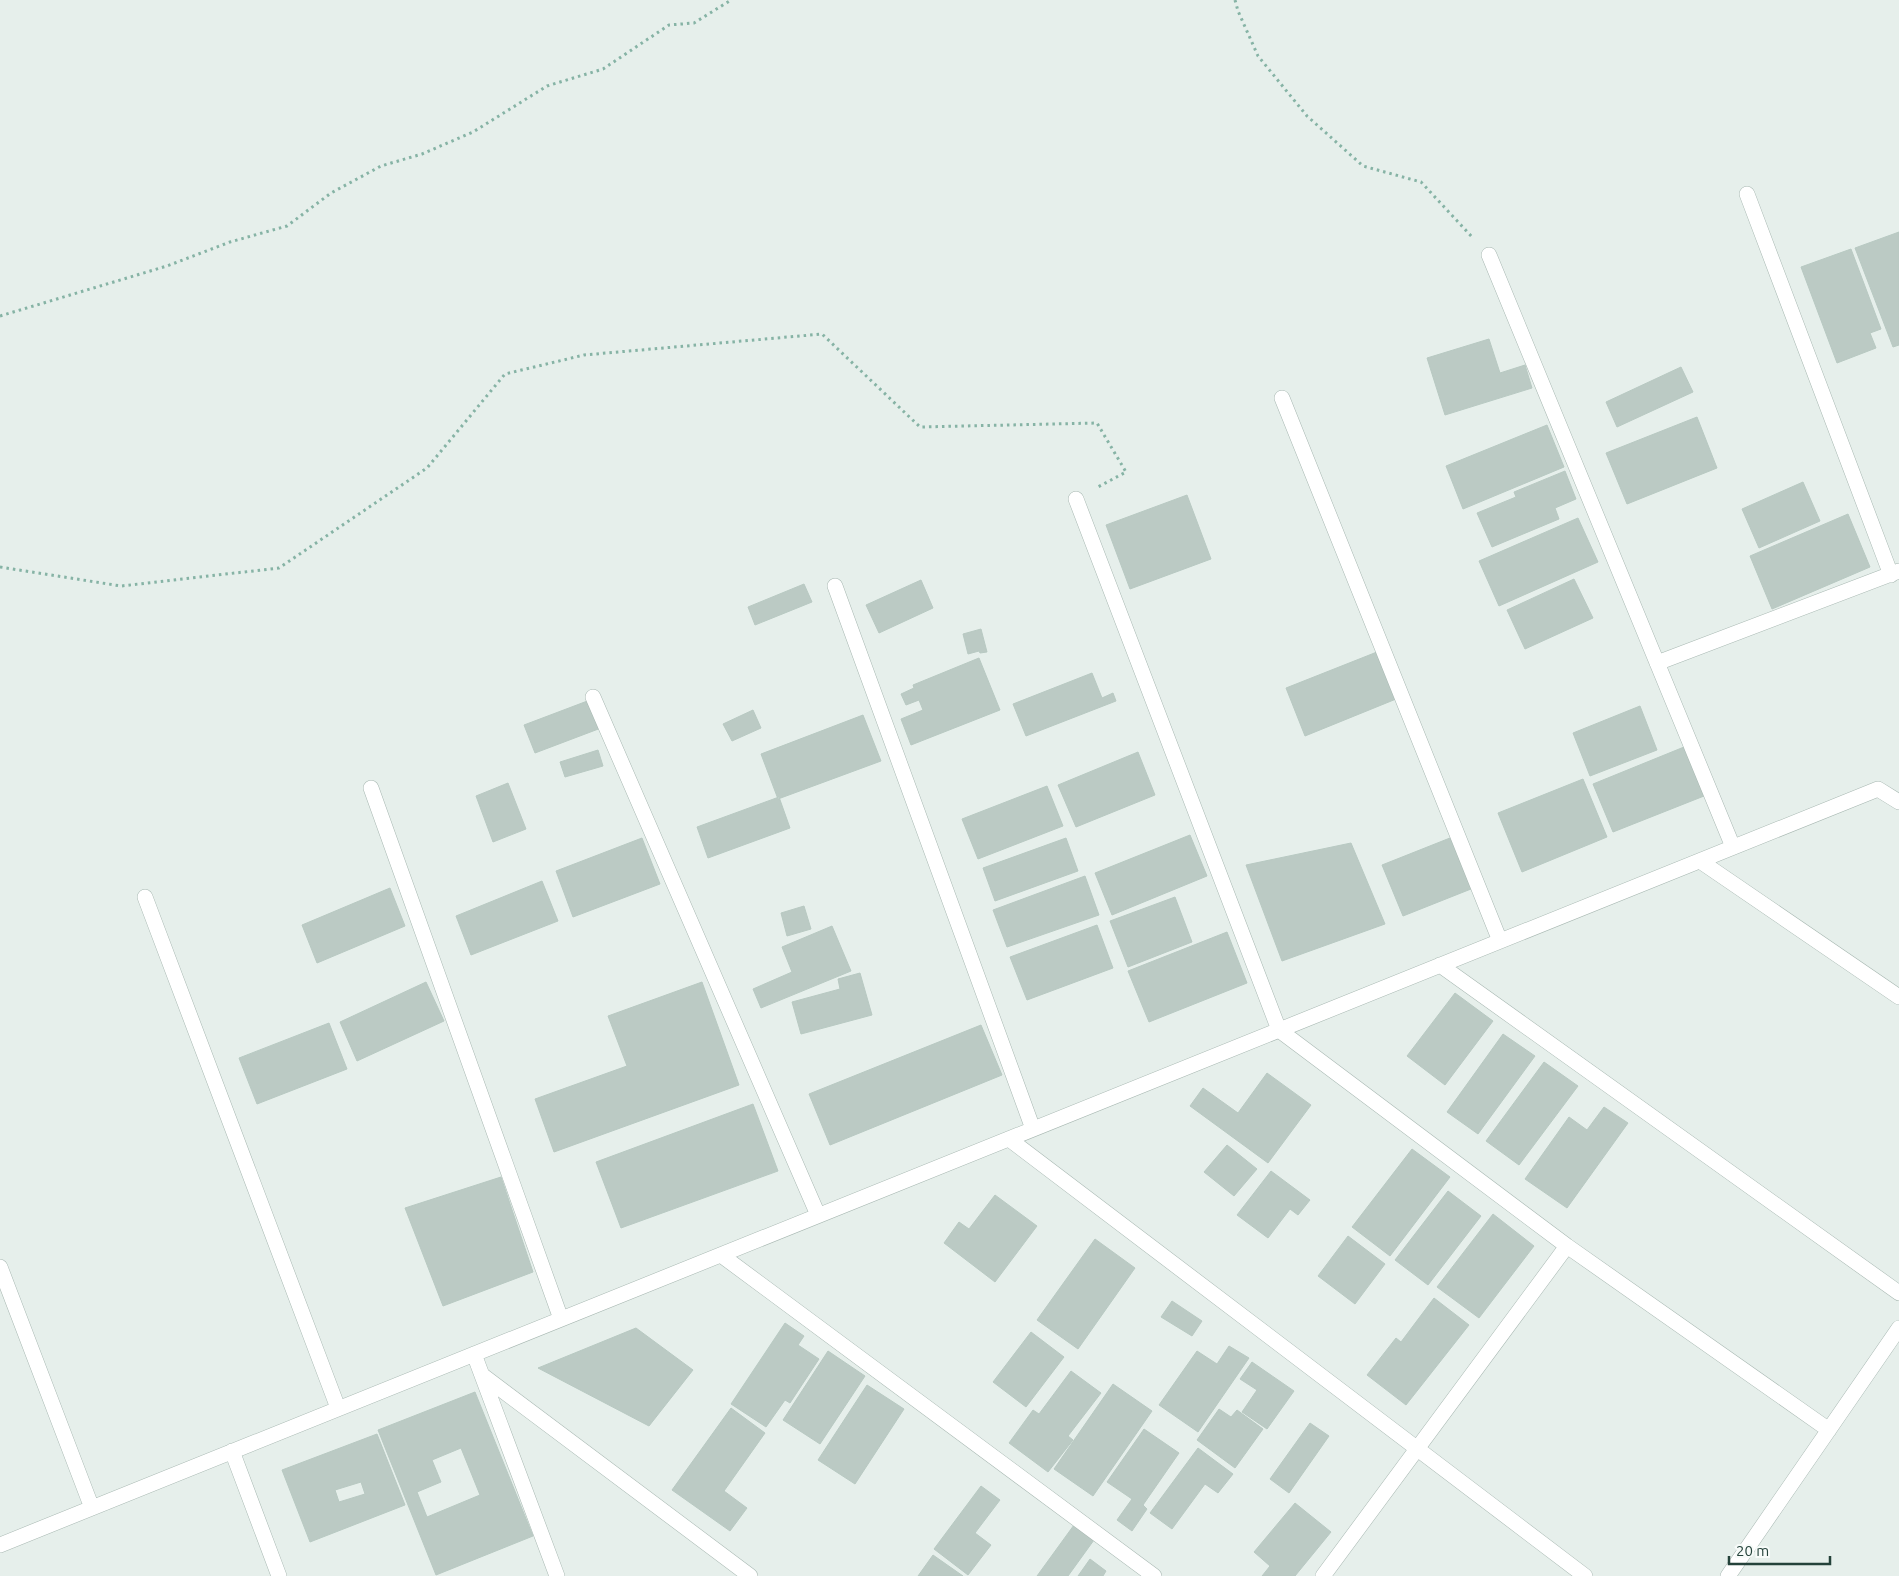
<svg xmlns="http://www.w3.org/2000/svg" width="1899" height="1576" viewBox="0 0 1899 1576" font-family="Ubuntu,sans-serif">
  <rect width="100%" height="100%" fill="#e6efeb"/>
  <!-- building -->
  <path fill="#bbcac4" stroke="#b8c9c2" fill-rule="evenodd" d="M1899,232V345L1893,347L1855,248Z
    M1851,249L1881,329L1870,333L1876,348L1837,363L1801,267Z
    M1489,339L1500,373L1525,365L1532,388L1445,415L1427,358Z
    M1681,367L1693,392L1617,427L1606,402Z
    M1697,417L1717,468L1627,504L1606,453Z
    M1547,425L1564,467L1463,509L1446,466Z
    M1565,471L1576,499L1555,508L1559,519L1492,547L1477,513L1516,497L1514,492Z
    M1803,482L1820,521L1759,548L1742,509Z
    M1187,495L1211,559L1130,589L1106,525Z
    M1848,514L1870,567L1772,609L1750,556Z
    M1578,518L1598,562L1499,606L1479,561Z
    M1574,579L1593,618L1525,649L1507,610Z
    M921,580L933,608L879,633L866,605Z
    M804,584L812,602L755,625L748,607Z
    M981,629L987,652L980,653L979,651L968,654L963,634Z
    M1382,650L1401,697L1305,736L1286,688Z
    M979,658L1000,710L911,745L901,719L923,710L919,700L906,705L901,694L914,688L913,685Z
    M1092,673L1102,698L1113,693L1116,701L1026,736L1013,704Z
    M590,700L601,728L535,753L524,725Z
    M1640,706L1657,750L1590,776L1573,733Z
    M753,710L761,728L732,741L723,724Z
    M863,715L881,761L778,799L761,754Z
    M1684,747L1704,796L1613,832L1593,784Z
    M598,750L603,766L565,777L560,762Z
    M1138,752L1155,795L1076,827L1058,785Z
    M1583,779L1607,837L1522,872L1498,813Z
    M508,783L526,829L493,842L476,796Z
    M1047,786L1063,826L978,859L962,819Z
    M779,797L790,828L708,858L697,827Z
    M1190,835L1207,876L1112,915L1095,873Z
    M1455,836L1476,887L1403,916L1382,865Z
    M642,838L660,884L573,917L556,871Z
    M1066,838L1078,871L995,901L983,868Z
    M1351,843L1385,924L1282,961L1246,865Z
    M1085,876L1099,915L1007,947L993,910Z
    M542,881L558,921L471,955L456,916Z
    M390,888L405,926L317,963L302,925Z
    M1175,897L1192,942L1128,967L1110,921Z
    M804,906L811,929L787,936L781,913Z
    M1097,925L1113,968L1027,1000L1010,957Z
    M832,926L851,971L761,1008L753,989L792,972L782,947Z
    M1227,932L1247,983L1149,1022L1128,971Z
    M860,973L872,1015L801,1034L792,1002L840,989L838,979Z
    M426,982L444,1021L357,1061L340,1022Z
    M702,982L739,1085L554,1152L535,1099L627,1066L608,1016Z
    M1455,993L1493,1021L1445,1085L1407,1056Z
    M329,1023L347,1069L257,1104L239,1058Z
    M981,1025L1002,1075L830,1145L809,1094Z
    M1503,1034L1535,1056L1478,1134L1447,1112Z
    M1544,1062L1578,1086L1519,1165L1486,1141Z
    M1267,1073L1311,1105L1268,1163L1190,1106L1203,1088L1238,1113Z
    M753,1104L778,1171L621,1228L596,1162Z
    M1604,1107L1628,1123L1567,1208L1525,1179L1569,1117L1587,1130Z
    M1227,1145L1257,1169L1234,1196L1204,1172Z
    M1412,1149L1450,1177L1390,1256L1352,1227Z
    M1271,1171L1310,1200L1298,1215L1290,1209L1268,1238L1237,1215Z
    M501,1177L533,1272L443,1306L405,1208Z
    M1448,1191L1481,1216L1428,1285L1395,1260Z
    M995,1195L1037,1226L995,1282L944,1243L959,1222L969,1229Z
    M1493,1214L1534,1246L1479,1318L1437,1287Z
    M1348,1236L1385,1264L1355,1304L1318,1276Z
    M1095,1239L1135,1268L1078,1349L1037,1320Z
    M1434,1298L1469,1325L1406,1405L1367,1375L1396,1338L1401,1342Z
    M1172,1301L1202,1321L1192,1336L1161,1317Z
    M785,1323L804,1336L798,1345L819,1359L790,1403L785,1400L766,1427L731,1404Z
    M636,1328L693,1370L649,1426L538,1368Z
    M1031,1332L1064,1357L1026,1407L993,1382Z
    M1229,1346L1249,1358L1198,1432L1159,1405L1197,1351L1217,1364Z
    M828,1351L865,1376L820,1444L783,1420Z
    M1252,1362L1294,1391L1267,1429L1242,1412L1257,1390L1240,1379Z
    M1071,1371L1101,1393L1068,1436L1073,1440L1048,1472L1009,1443L1033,1410L1039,1414Z
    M1113,1384L1152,1411L1093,1496L1054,1469Z
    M867,1385L904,1409L855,1484L818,1460Z
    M475,1392L533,1536L436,1575L378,1430ZM461,1448L480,1495L427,1517L417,1492L441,1482L432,1460Z
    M731,1408L765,1433L724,1491L747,1508L730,1531L672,1490Z
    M1219,1409L1231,1417L1237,1410L1263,1429L1235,1468L1197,1440Z
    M1310,1423L1329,1436L1289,1493L1270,1479Z
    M1144,1429L1179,1453L1143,1505L1147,1509L1132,1531L1117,1520L1132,1499L1107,1482Z
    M377,1434L405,1505L310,1542L282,1470ZM361,1482L365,1494L339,1502L335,1490Z
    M1198,1448L1233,1474L1218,1493L1205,1484L1172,1529L1150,1513Z
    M981,1486L1000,1500L975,1533L991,1545L968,1575L934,1549Z
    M1295,1503L1331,1532L1295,1576H1262L1270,1566L1254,1552Z
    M1074,1525L1094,1540L1068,1576H1037Z
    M933,1555L963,1576H918Z
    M1090,1559L1106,1571L1103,1576H1078Z"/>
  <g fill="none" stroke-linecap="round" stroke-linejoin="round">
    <!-- street casing -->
    <g stroke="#a8b8b2" stroke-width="16">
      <path id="street" d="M1747,194L1891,575
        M1489,255L1733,847
        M1282,398L1500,941
        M1076,499L1279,1030L1567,1246L1829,1430
        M835,586L1033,1129
        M1657,663L1899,571
        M593,697L818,1215
        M371,788L561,1319
        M1700,861L1899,997
        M145,897L338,1408
        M1440,965L1899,1293
        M1009,1139L1585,1576
        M721,1255L1154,1576
        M0,1267L92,1508
        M474,1354L557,1576
        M482,1375L750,1576
        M232,1451L279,1576
        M0,1545L1878,789L1899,802
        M1323,1576L1567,1246
        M1728,1576L1899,1328"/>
    </g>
    <!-- path -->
    <path stroke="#86b3a5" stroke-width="3" stroke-dasharray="2.5 4" stroke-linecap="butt" d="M1235,0L1238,11L1258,56L1307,116L1363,166L1421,182L1473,238
      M0,316L167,266L230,242L287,226L331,193L381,166L422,154L473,132L547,86L603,69L669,25L694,23L731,0
      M0,567L121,586L279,568L427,468L505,374L584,355L822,334L920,427L1097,423L1126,472L1096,488"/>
    <!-- street -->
    <use href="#street" stroke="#fff" stroke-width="15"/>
  </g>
  <!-- scale -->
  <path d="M1729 1556v8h101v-8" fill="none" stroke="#24423a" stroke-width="2.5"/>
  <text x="1736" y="1556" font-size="15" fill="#24423a" stroke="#f7fbf9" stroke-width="4" paint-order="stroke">20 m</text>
</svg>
